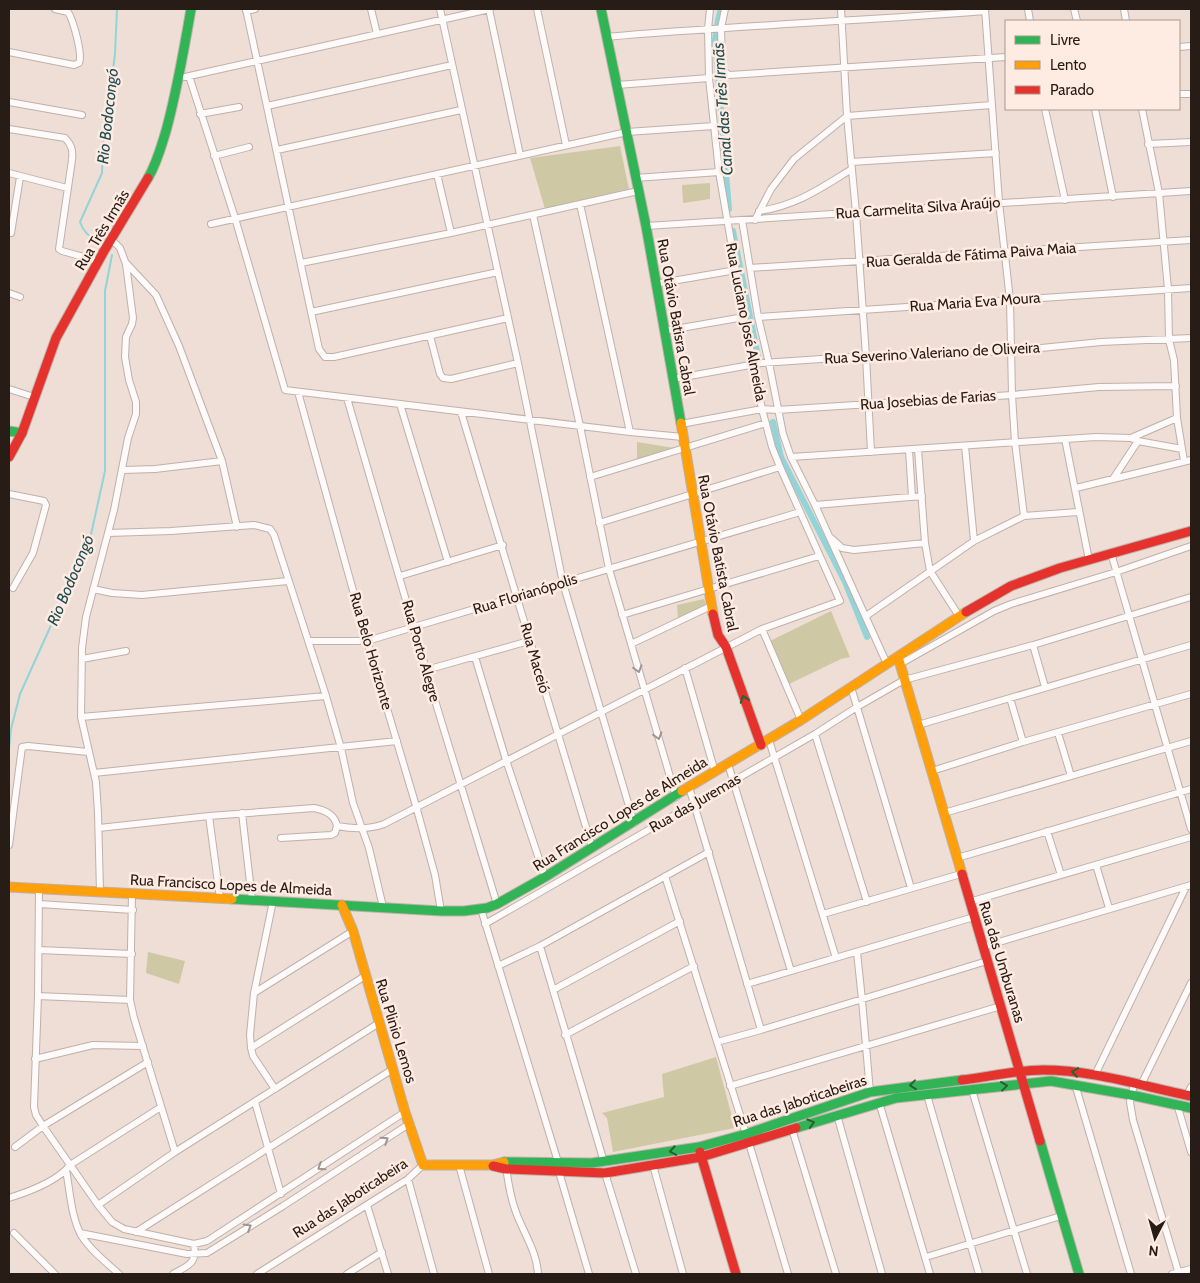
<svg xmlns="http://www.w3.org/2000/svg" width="1200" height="1283" viewBox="0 0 1200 1283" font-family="Cabin,sans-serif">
  <rect width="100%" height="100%" fill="#efded5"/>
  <!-- green -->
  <path fill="#cec9a4" d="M620,146L629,189L545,209L530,158Z
    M710,183V199L683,203L682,185Z
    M637,442L681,449L637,462Z
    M704,599L706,607L678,619L677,605Z
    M831,611L850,657L841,659L787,685L770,641Z
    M148,952L185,961L179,984L146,973Z
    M716,1057L735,1128L613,1152L607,1118L602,1113L664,1097L662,1074Z"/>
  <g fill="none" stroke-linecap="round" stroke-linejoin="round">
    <!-- stream -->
    <path stroke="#93d4d9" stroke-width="2" d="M98,241C89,237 83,231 80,222L102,173L103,147L115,54L117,9
      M9,750L11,729L20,694L90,539L105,471V291L112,255"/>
    <!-- canal -->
    <path stroke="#93d4d9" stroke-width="6" d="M721,9L718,20L715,40L729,209
      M733,231L759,362
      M773,422L781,457L845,582L867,637"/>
    <!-- street casing -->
    <g stroke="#beb1aa" stroke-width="8">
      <path id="street" d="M246,9L319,349L325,357H334L508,318
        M371,9L377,34
        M440,9L518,363L563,583L634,823
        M489,9L520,155
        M537,9L566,145
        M725,9L721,28L722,66L724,71L729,75L1006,57
        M841,9L847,116L856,213L866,356L871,452
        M985,9L999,202L1010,300L1012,395L1015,442L1024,516
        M1028,9L1030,21
        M1074,9L1077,21
        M1124,9L1126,21
        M246,11L255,9
        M606,37C732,26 859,21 985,11
        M1179,47L1191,46
        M9,52L74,65L79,63C83,54 73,20 68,12L55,9
        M189,76L235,218L285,390L630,432L683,437
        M185,77L490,9
        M617,85L709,78
        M1179,94H1191
        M9,102L82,115
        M267,106L452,65
        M1045,109L1065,200
        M1095,109L1113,197
        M1142,109L1159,193L1168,289L1169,340L1174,360L1177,418L1184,461
        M200,114L239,107
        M9,129L65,138C72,145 73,151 72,160L59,249L62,251L98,261
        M1148,144L1191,142
        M277,150L461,110
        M214,156L249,147
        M851,162L996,153
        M9,173L67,188
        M437,174L451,233
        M635,178L719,172
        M580,204L630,432
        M759,211C796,206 821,188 852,169
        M533,215L580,426L609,569L676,797
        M742,220L758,317L769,363L783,434L791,457L815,505L887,664
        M755,220L771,189L794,159L847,116L992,105
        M211,224L627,132L714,126
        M646,226L1191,191
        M11,233L20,177
        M301,263L451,233L638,191
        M127,264L156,295L179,346L222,461L237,527
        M750,268L1191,240
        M655,284L736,270
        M9,293L20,297
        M311,312L498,272
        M758,317L1191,288
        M664,331L744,317
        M430,336L440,374L443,378L451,379L518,363
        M673,379L761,363L866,356L1011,351L1101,342L1191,338
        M9,389L34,397
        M298,392L367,641L416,806L435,875L441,911
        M347,398L437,707L497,904
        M400,404L448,562
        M461,412L592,847
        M681,424L762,409L777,410L1012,395L1099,387L1176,386
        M1131,438L1138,441L1182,449
        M1065,439L1089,560
        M965,446L974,541
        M918,449L925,543L930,571L959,616
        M909,450L912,497
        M791,457L1096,437L1131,438L1177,418
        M123,470L155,469L222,461
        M590,477L766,423
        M1113,479L1138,441
        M1076,488L1191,460
        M9,494L44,501L46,505L33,553L13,588
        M815,505L922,496
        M599,523L780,467
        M108,533L171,531L254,525L270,529L274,535L326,696L341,748L353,803L369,848L383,907
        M831,538L842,548L854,550L925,543
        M1111,553L1191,829
        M400,576L503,545
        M93,589L112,593L142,595L288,581
        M622,615L819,556
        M866,616L974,541L1024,516L1078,512
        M762,629L801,720
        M309,641H367L800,512
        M631,644L711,606
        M1033,645L1045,687
        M475,657L506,760L545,877
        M82,659L126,651
        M900,664L994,611L1011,604L1116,572L1191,546
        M685,668L715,772
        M426,670L529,641
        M851,687L911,888
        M1010,698L1023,742
        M81,717L326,696
        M918,725L1191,645
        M1058,733L1071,776
        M815,734L867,902
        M769,740L836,958
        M728,764L791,971
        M932,771L1023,742L1191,694
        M94,773L397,741
        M689,787L761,1030
        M242,813L252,900
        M944,813L1191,741
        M209,816L220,898
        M337,826C353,829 368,830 384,824L762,629L840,601L780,467L772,447L762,409L744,317L719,172L709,78L708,29L710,9
        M99,828L209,816L314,808C325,810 335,815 337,826
        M1047,831L1061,875
        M281,838L331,835L335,833L337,826
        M9,845L22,747L28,746L88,752
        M957,858L1191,789
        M1096,865L1109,908
        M665,876L746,1134
        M39,888L38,996L34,1107L36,1115L43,1126L98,1205L112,1222L124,1229L194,1244L207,1241L405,1112
        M100,892L98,813L96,782L81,717L82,648L86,617L114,510L128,438L136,414V402L129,380L125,357L126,337L132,324L133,318L126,264L120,248L111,239
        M132,894L130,1000L134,1018L175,1152
        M273,901L254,993L250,1035L251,1048L253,1056L275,1089
        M969,902L1191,837
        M39,904L133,910
        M481,909L558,1162
        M823,914L961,874
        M485,924L815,734L857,707L904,680L1033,645L1191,597
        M540,946L604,1162
        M982,947L1191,885
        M39,950L132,954
        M857,952L862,1000L870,1092
        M498,966L540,946L709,852
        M747,984L974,917
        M553,990L680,921
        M254,993L353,931
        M38,996L130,1000
        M565,1035L694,966
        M717,1042L761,1030L987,961
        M251,1048L365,976
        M35,1059L93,1045L143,1046
        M1095,1075L1186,887
        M1075,1084L1131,1274
        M1134,1084L1130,1102L1133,1120L1179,1274
        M1141,1085L1191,983
        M730,1086L1001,1006
        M972,1090L1027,1274
        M927,1095L979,1274
        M1187,1095L1191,1087
        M255,1102L281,1194
        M879,1102L930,1274
        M1177,1104L1191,1152
        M837,1115L882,1274
        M792,1129L836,1274
        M749,1143L788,1274
        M15,1147L43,1126L148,1062
        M459,1165L489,1274
        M653,1165L683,1274
        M506,1166C508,1183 511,1200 517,1215C525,1235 537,1253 538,1274
        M66,1170C70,1191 71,1216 81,1235C90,1250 106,1262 119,1274
        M559,1172L589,1274
        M605,1173L636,1274
        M408,1179L434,1274
        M9,1198C28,1192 58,1181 70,1165L161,1107
        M98,1205L175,1152L379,1023
        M367,1205L388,1274
        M136,1232L393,1069
        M14,1233L55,1274
        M80,1233L187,1254L207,1253L283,1206L409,1124
        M926,1257L1061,1216
        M173,1274C189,1265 197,1264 194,1244
        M257,1274L408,1179L423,1165
        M347,1274L382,1252
        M1172,1274L1191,1269"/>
    </g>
    <!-- fast casing -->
    <g stroke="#beb1aa" stroke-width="11">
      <path id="fast" d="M601,9L646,226L681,423
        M148,178C157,163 161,147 166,131C177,91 184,50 191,9
        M9,431L22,433
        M232,899L441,911H464L487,908L497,904L545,877L682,791
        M796,1128L896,1098L1051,1081L1131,1095L1191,1108
        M1040,1141L1079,1274
        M504,1162L592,1163L699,1147L746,1134L870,1092L962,1080"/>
    </g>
    <!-- slow casing -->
    <g stroke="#beb1aa" stroke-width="11">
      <path id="slow" d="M681,423L713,614
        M898,657L962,874
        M682,791L801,720L966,612
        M9,887L232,899
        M342,905L353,931L405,1112L423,1165H492L504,1162"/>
    </g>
    <!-- jam casing -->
    <g stroke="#beb1aa" stroke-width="11">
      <path id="jam" d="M9,457L22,433L56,338L104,251L148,178
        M966,612L1011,586L1060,568L1191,531
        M713,614L718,635L726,647L761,745
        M962,874L1040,1141
        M962,1080C989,1077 1016,1070 1043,1070C1093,1070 1142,1086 1191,1096
        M700,1152L736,1274
        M493,1166L506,1169L605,1173L701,1157L796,1128"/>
    </g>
    <!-- street -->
    <use href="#street" stroke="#fdfaf9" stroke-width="6"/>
    <!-- fast -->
    <use href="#fast" stroke="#30b455" stroke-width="9"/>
    <!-- slow -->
    <use href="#slow" stroke="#ff9f0a" stroke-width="9"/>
    <!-- jam -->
    <use href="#jam" stroke="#e5322d" stroke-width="9"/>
  </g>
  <!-- one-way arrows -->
  <defs><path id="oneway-chevron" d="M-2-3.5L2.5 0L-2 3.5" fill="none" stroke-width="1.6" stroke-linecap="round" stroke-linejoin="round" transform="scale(1.25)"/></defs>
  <g stroke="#9d9693">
    <use href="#oneway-chevron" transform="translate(638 669) rotate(74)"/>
    <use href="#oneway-chevron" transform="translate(658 736) rotate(73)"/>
    <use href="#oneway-chevron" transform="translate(385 1140) rotate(-33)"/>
    <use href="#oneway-chevron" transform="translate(321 1167) rotate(147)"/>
    <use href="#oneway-chevron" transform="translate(248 1227) rotate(-31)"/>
  </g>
  <g stroke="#2b6032">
    <use href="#oneway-chevron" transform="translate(744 699) rotate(-110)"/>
    <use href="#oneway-chevron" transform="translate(1075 1072) rotate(-172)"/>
    <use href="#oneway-chevron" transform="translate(913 1085) rotate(173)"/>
    <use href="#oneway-chevron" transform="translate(1004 1086) rotate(-7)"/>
    <use href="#oneway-chevron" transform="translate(811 1123) rotate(-17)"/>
    <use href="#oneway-chevron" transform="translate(673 1151) rotate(170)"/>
  </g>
  <g text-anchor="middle" stroke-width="5" stroke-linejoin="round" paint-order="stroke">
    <!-- street labels -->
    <g font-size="15" fill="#271c16" stroke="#feebe1">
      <text transform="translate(918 208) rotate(-4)" y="5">Rua Carmelita Silva Araújo</text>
      <text transform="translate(102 230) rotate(-59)" y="5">Rua Três Irmãs</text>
      <text transform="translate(971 255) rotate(-4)" y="5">Rua Geralda de Fátima Paiva Maia</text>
      <text transform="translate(975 302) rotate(-4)" y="5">Rua Maria Eva Moura</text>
      <text transform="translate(676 317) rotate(80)" y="5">Rua Otávio Batisra Cabral</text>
      <text transform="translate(746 322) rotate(79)" y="5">Rua Luciano José Almeida</text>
      <text transform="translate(932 353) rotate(-3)" y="5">Rua Severino Valeriano de Oliveira</text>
      <text transform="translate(928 400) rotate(-4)" y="5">Rua Josebias de Farias</text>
      <text transform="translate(718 553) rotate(79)" y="5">Rua Otávio Batista Cabral</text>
      <text transform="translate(525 594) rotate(-17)" y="5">Rua Florianópolis</text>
      <text transform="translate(371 651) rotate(74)" y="5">Rua Belo Horizonte</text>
      <text transform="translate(421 651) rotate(74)" y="5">Rua Porto Alegre</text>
      <text transform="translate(535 658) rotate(74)" y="5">Rua Maceió</text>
      <text transform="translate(695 803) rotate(-30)" y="5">Rua das Juremas</text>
      <text transform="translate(620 814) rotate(-32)" y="5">Rua Francisco Lopes de Almeida</text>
      <text transform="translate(231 885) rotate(3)" y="5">Rua Francisco Lopes de Almeida</text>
      <text transform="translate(1002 962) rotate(73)" y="5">Rua das Umburanas</text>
      <text transform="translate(396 1031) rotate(73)" y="5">Rua Plinio Lemos</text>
      <text transform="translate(800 1101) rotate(-18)" y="5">Rua das Jaboticabeiras</text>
      <text transform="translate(350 1198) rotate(-33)" y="5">Rua das Jaboticabeira</text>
    </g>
    <!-- water labels -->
    <g font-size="16" font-style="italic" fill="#1f4c52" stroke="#feebe1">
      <text transform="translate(722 109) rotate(-94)" y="6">Canal das Três Irmãs</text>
      <text transform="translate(107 116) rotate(-84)" y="6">Rio Bodocongó</text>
      <text transform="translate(70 580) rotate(-67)" y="6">Rio Bodocongó</text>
    </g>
  </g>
  <!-- border -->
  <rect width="1200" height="1283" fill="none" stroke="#271c16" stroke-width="20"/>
  <!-- legend -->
  <rect x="1005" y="20" width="175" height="90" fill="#feebe1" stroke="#a89890"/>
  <rect x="1015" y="36" width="25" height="8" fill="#30b455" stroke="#a89890"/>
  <text x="1050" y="45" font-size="15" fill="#271c16">Livre</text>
  <rect x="1015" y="61" width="25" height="8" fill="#ff9f0a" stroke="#a89890"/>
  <text x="1050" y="70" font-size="15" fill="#271c16">Lento</text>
  <rect x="1015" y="86" width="25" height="8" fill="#e5322d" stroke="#a89890"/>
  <text x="1050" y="95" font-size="15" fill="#271c16">Parado</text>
  <!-- north arrow -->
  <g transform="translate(1155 1238) rotate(186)" stroke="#feebe1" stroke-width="4" paint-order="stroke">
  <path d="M0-4L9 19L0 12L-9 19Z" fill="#271c16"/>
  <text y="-8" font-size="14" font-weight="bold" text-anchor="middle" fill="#271c16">N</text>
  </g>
</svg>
